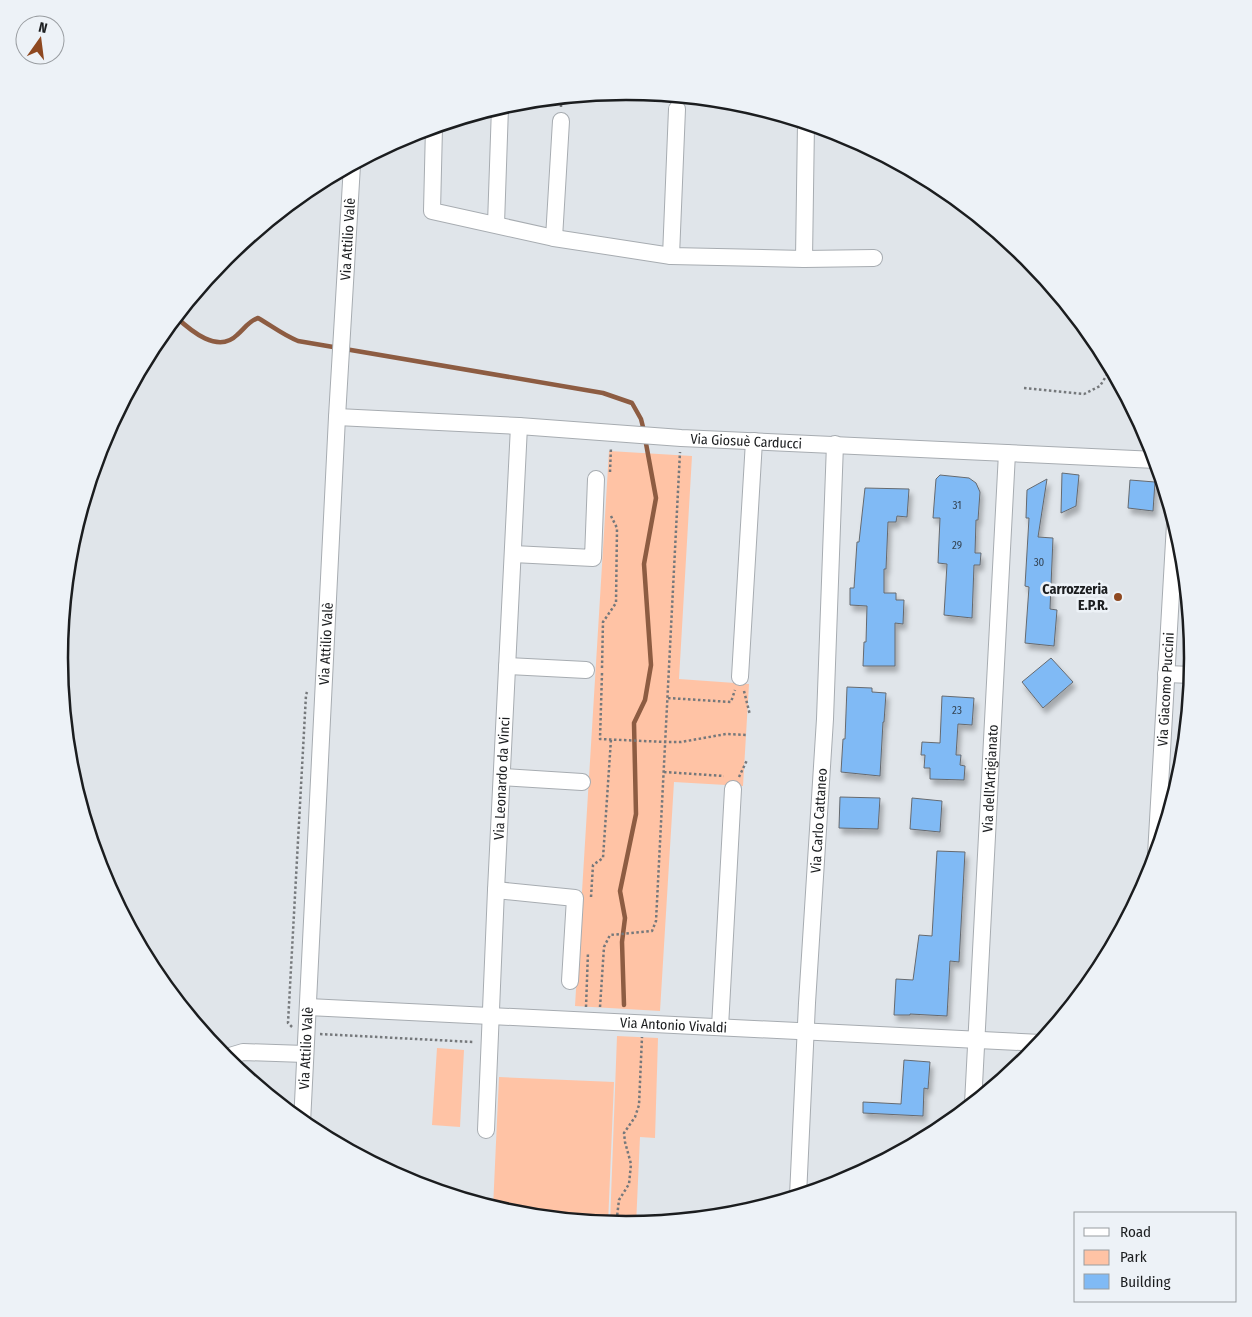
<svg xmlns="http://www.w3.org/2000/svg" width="1252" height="1317" viewBox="0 0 1252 1317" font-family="'Fira Sans Condensed',sans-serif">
  <defs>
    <filter id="shadow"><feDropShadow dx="3" dy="5.5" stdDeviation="2.5" flood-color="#0004"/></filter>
  </defs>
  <rect width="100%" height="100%" fill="#e0e5ea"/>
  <!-- green -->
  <path fill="#ffc3a5" d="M609,451L692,456L679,679L749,684L743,786L674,782L660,1011L575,1006Z
    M617,1036L658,1038L655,1138L640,1137L636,1225L610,1224Z
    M437,1048L464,1050L460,1127L432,1125Z
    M499,1077L614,1082L608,1224L515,1215L493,1208Z"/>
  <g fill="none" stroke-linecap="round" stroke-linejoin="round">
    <!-- stream -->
    <path stroke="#8d5c42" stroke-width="4.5" d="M176,317C191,331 218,354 237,335C244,329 249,321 258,318C272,326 283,335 298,341L603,393L632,403L641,419L644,431
      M624,1005L622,942L625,918L620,891L636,814L634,723L645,700L651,665L644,564L656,498L645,438"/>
  </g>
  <!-- building -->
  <path fill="#80baf5" stroke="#666a6f" filter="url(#shadow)" d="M1062,473L1079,475L1076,506L1061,513Z
    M940,475L969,478L976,483L980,492L978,520H976L975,553H981L980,565H974L972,618L944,615L947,564L938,563L940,518H933L936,479Z
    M1047,479L1038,537L1053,538L1050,609L1057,610L1054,646L1025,643L1029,587L1025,586L1029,518H1026L1027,490Z
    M1130,480L1155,482L1153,511L1128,508Z
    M865,488L909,489L907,517L897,516L896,522H888L886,569H884V593H896V600H904L903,624L895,623V666H863L864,642H866L867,606L850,605V588H854L857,542H859Z
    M1051,658L1073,682L1043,708L1022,682Z
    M847,687L872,688V692L886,693L884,722H883L880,776L841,772L843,739H845Z
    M942,696L974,698L972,725L958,724L956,755H961L960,765L965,766L964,780L930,779V768H924L925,755H921L922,742L940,743Z
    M840,797L880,798L878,829L839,828Z
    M912,798L942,801L940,832L910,829Z
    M937,851L965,852L959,962L950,961L947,1016L910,1014V1015H894L896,979L913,980L919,935L932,936Z
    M904,1060L930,1062L928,1089L924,1088L923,1116L863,1113V1102L901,1104Z"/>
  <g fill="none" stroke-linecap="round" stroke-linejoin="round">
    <!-- minor casing -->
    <g stroke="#a7acb1" stroke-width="18">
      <g id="minor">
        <path d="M434,127L432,211L554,238L671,256L804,259L874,258"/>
        <path d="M496,224L500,107"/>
        <path d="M554,238L561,121"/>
        <path d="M671,256L677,109"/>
        <path d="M804,259L806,123"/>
        <path id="s1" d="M337,417L519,426L681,438L1156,460"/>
        <path d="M513,554L593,558L596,479"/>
        <path d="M507,666L586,670"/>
        <path d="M1166,674L1192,675"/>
        <path d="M740,677L754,441"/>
        <path d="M502,777L582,782"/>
        <path id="s2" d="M1156,855L1175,524"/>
        <path d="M496,890L575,898L570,981"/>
        <path id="s3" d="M308,1007L1041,1043"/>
        <path d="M720,1027L733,789"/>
        <path d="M223,1058L243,1052L305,1054"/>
        <path id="s4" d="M973,1104L1007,453"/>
        <path id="s5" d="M302,1123L337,417L352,165"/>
        <path id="s6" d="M486,1130L496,890L519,426"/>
        <path id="s7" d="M798,1196L807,1003L825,719L835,444"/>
      </g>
    </g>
    <!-- path -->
    <path stroke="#75787b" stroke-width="2.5" stroke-dasharray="2.5 2.5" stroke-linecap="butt" d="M561,107V98
      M1024,388L1084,394L1100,386L1111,368
      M610,472L611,447
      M602,668L603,622L616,603L617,528L611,516
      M602,673L600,739L665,742H681L726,734L748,735
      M744,691L750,715
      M668,698L731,702L735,690
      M664,772L724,776
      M739,777L747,760
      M591,897L593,865L603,858L611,739
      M586,1007L588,952
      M600,1007L604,947L610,935L652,931L656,921L680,452
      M292,1027L288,1023L306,695L307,692
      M320,1034L474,1042
      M616,1225L619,1200L629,1184L631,1164L625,1142L624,1133L635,1117L639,1105L642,1037"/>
    <!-- minor -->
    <use href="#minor" stroke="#fff" stroke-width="16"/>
  </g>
  <!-- markers -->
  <circle fill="#8e4820" stroke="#edf2f7" stroke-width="2" cx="1118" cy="597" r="5"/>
  <g text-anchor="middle" stroke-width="5" stroke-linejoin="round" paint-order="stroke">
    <!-- number labels -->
    <g font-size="11" fill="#344454">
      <text x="957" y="509">31</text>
      <text x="957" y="549">29</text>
      <text x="1039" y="566">30</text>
      <text x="957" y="714">23</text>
    </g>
    <!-- street labels -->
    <g font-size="14" fill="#1b1d1f" stroke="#edf2f7">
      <text dy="5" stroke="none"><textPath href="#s5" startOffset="885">Via Attilio Valè</textPath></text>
      <text dy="5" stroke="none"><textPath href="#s1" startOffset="410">Via Giosuè Carducci</textPath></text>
      <text dy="5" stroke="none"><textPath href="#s5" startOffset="480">Via Attilio Valè</textPath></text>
      <text dy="5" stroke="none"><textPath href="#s2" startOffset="166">Via Giacomo Puccini</textPath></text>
      <text dy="5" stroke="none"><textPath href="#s6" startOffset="352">Via Leonardo da Vinci</textPath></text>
      <text dy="5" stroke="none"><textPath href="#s4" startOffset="326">Via dell'Artigianato</textPath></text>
      <text dy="5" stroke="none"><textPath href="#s7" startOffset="376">Via Carlo Cattaneo</textPath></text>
      <text dy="5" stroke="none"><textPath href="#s3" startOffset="366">Via Antonio Vivaldi</textPath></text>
      <text dy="5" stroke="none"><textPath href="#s5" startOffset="75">Via Attilio Valè</textPath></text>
    </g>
    <!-- poi labels -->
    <g font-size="14" font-weight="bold" fill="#1b1d1f" stroke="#edf2f7" text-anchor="end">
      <text x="1108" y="594">Carrozzeria<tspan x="1108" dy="16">E.P.R.</tspan></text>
    </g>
  </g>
  <!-- crop -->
  <path d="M0 0H1252V1317H0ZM68 658a558 558 0 1 1 1116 0a558 558 0 1 1-1116 0Z" fill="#edf2f7" fill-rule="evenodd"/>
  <path fill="none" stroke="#1b1d1f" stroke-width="2.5" d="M68 658a558 558 0 1 1 1116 0a558 558 0 1 1-1116 0Z"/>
  <!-- legend -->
  <rect x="1074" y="1212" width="162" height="90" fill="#edf2f7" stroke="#999da1"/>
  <rect x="1084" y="1228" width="25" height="8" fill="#ffffff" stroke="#999da1"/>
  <text x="1120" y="1237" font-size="15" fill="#1b1d1f">Road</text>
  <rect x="1084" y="1250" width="25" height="15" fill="#ffc3a5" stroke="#999da1"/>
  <text x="1120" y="1262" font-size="15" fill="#1b1d1f">Park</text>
  <rect x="1084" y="1274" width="25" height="15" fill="#80baf5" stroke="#999da1"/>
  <text x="1120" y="1287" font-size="15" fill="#1b1d1f">Building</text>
  <!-- north arrow -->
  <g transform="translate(40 40) rotate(14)"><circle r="24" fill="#edf2f7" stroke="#999da1"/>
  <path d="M0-4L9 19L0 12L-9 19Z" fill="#8e4820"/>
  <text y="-8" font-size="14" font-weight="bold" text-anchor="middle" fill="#1b1d1f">N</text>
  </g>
</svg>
